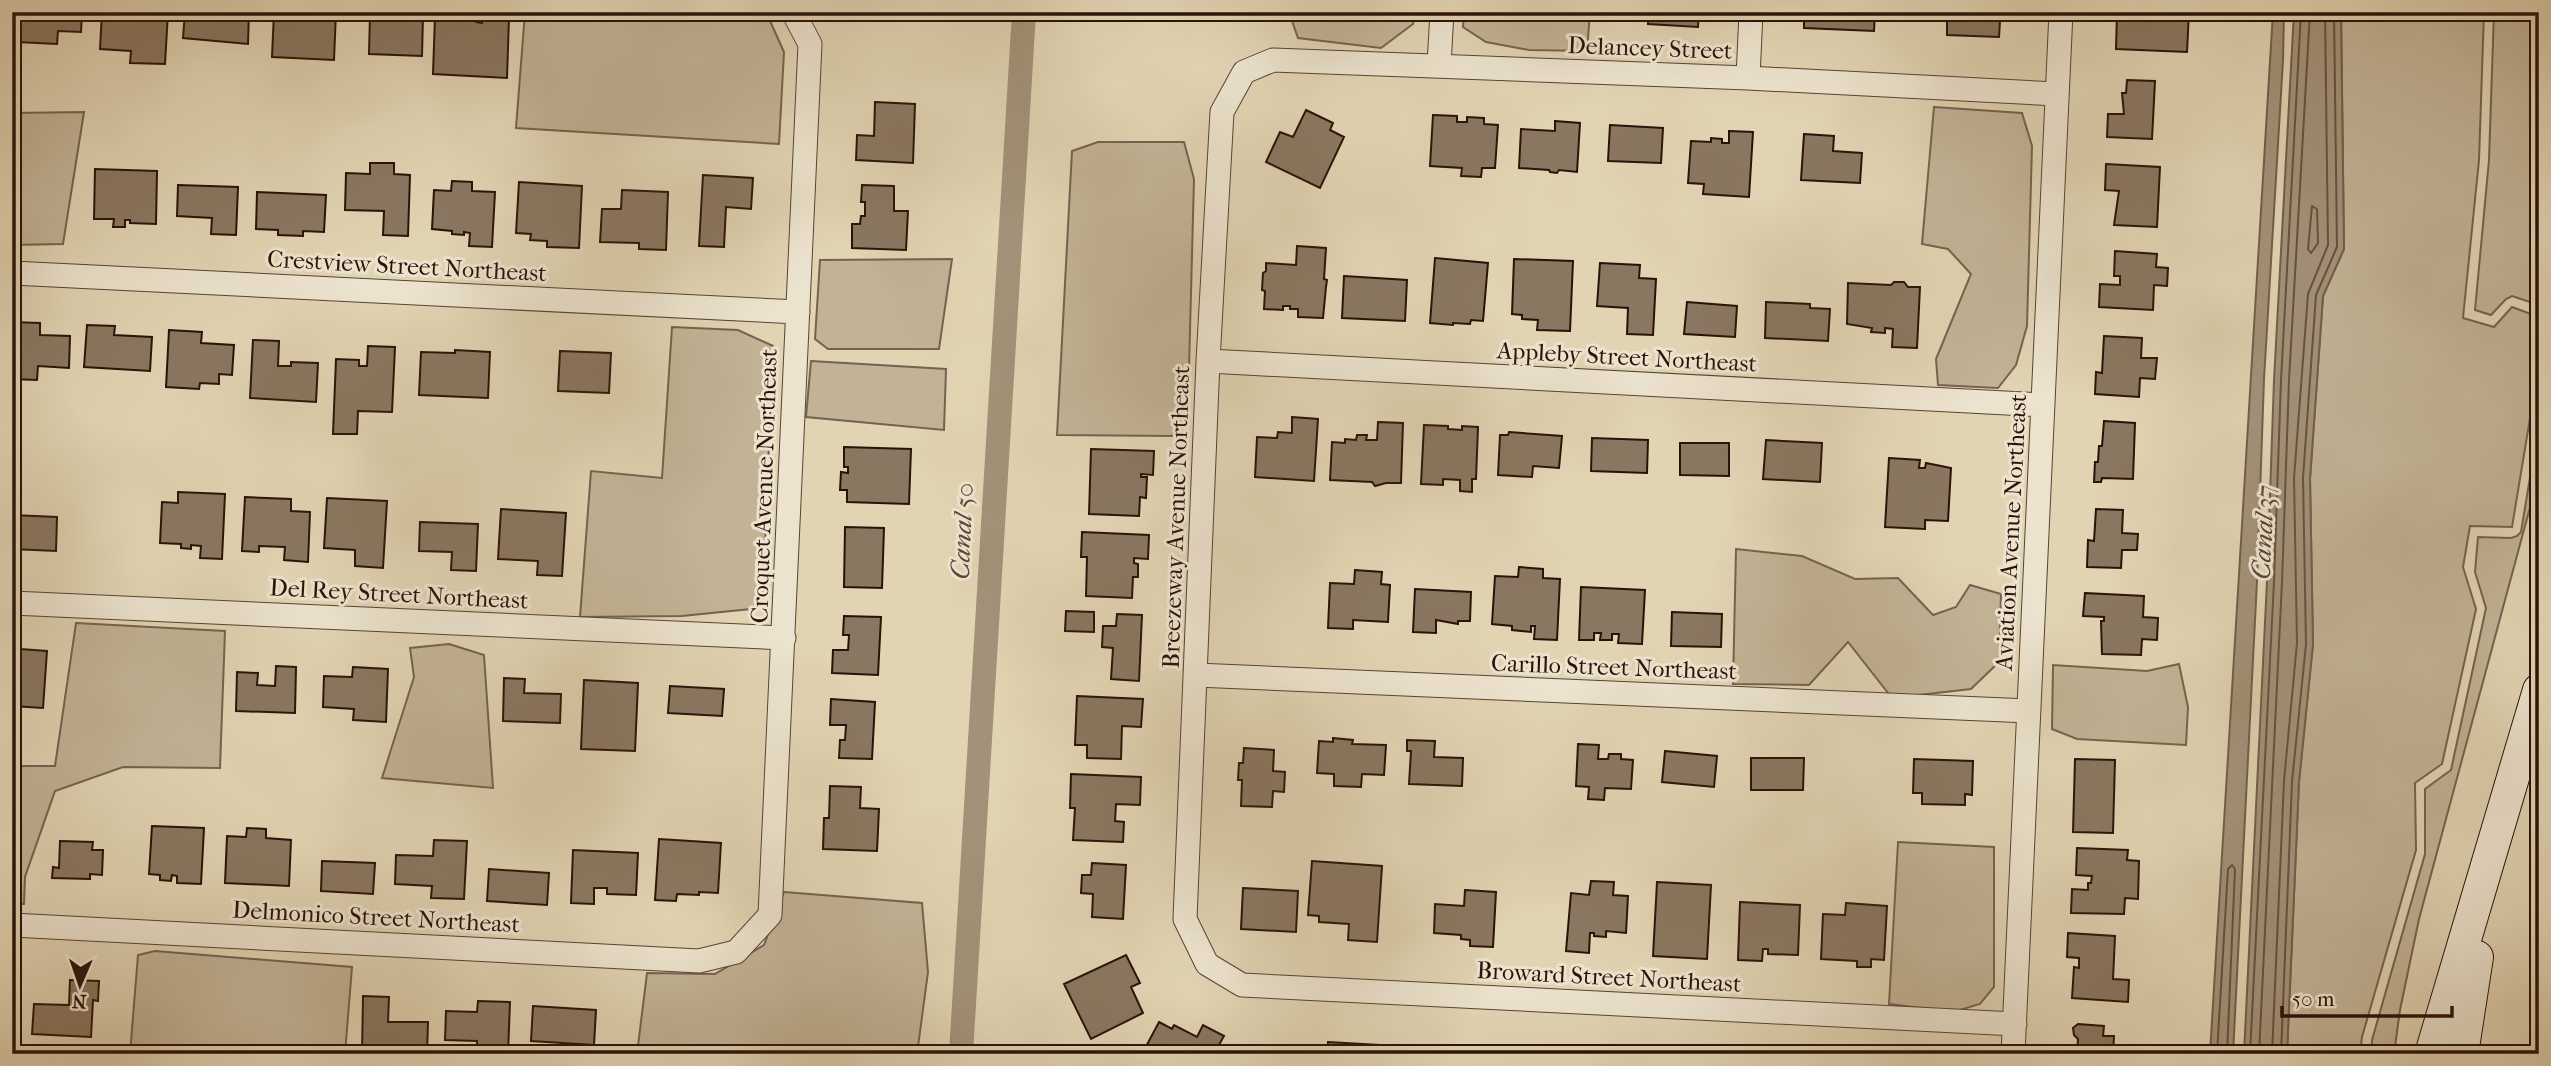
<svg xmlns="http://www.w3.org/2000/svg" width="2551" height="1066" viewBox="0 0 2551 1066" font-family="'IM FELL French Canon',serif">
  <rect width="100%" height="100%" fill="#e1d4b3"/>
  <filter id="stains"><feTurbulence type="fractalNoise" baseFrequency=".00286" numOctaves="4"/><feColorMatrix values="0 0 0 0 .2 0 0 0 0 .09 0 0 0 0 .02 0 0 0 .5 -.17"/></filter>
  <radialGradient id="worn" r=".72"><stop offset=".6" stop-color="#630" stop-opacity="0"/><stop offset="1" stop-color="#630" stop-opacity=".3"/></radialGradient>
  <!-- green -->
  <path fill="#c2b396" stroke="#766250" stroke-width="2" d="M525,12H766L784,52L779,144L516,128Z
    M1289,12H1416L1413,24L1381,48L1298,38Z
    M1464,12H1590L1587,51L1529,50L1486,42L1463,27Z
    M2341,12H2484L2479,160L2463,318L2494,327L2512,307L2539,317V364L2512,527L2470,526L2463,567L2476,609L2442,764L2415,783L2416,850L2362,1037L2360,1054H2287L2299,782L2313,644L2310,479L2323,296L2344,249Z
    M2494,12H2539V305L2512,296L2506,299L2491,315L2475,310L2489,160Z
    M1934,107L2022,113L2032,146L2027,326L2016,365L1998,388L1938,385L1936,359L1971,274L1948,249L1922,244Z
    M84,112L63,244L12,245V113Z
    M1098,142H1184L1194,179L1188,406L1172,436L1057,435L1072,151Z
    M952,259L939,349H828L815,339L820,260Z
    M672,327L738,330L773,346L763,594L751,609L682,616L580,617L591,471L662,478Z
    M811,361L946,369L944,430L806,417Z
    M2539,423V474L2419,919L2400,1010L2394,1054H2371L2372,1040L2425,854V789L2451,770L2486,608L2475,572L2478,537L2511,538L2517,536L2521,532Z
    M1736,549L1802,556L1855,579L1898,578L1933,615L1956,607L1970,585L2001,594L1999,662L1971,689L1892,698L1848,642L1809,685L1733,684Z
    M76,623L225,631L220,768L123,767L55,791L25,877L24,904H12V766H55Z
    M449,644L484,655L493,788L382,778L414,677L410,648Z
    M2179,664L2188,707L2186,745L2077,739L2052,729L2053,665L2147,671Z
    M1898,842L1994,847V987L1980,1004L1953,1012L1889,1004Z
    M784,892L922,903L928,972L917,1054H637L647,973L715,974L764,945Z
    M155,951L352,967L345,1054H130L138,955Z"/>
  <!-- water -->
  <path fill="#a39279" stroke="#735f4c" stroke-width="2" d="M2273,12H2284L2283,60L2264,379L2257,581L2233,1054H2210Z
    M2294,12H2341L2344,249L2323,296L2310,479L2313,644L2299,782L2287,1054H2244L2267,581L2274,380Z"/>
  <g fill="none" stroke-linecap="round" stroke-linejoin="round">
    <!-- shore -->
    <path stroke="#675241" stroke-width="2" d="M2312,206L2317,209L2318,243L2311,253L2308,249Z
      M2217,1054L2228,869L2232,865L2235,869L2227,1054
      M2250,1054L2274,582L2281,380L2301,12
      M2259,1054L2282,582L2289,380L2310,12
      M2272,1054L2284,781L2297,643L2294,478L2308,294L2328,245L2325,12
      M2281,1054L2292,782L2306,644L2303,478L2316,295L2337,247L2334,12"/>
    <!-- canal -->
    <path stroke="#a39279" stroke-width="24" d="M961,1054L1024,12"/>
  </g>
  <!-- building -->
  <path fill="#8a7761" stroke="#2b1209" stroke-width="2" d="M18,12H82L81,32L58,31L57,44L17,42Z
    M102,12H128L127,14L152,16V12H168L165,64L130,63L131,51L100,49Z
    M185,12H249L248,44L183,38Z
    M274,12H336L334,60L272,57Z
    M1649,12H1699L1698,27L1648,24Z
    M1804,12H1875L1874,31L1804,28Z
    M1934,12H2010V15H2004L2003,21H2000L1999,37L1947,35V21L1934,20Z
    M2117,12H2189L2187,52L2116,49Z
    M370,14L423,16L422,56L369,54Z
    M435,16L456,17V21H462V18L476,19V22L482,23V16L509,17L507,78L433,74Z
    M2127,80L2155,81L2152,139L2107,137L2108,114H2124L2122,93H2126Z
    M875,102L915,104L913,163L856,160L857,135L874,136Z
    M1306,110L1333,123L1330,130L1344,137L1320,188L1266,162L1280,132L1293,137Z
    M1433,115L1457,116V122H1467V117L1484,118V124L1498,125L1495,168H1482L1481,177L1461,176L1462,168L1430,166Z
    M1555,121L1580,123L1577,172L1559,170L1557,173L1550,172L1549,170L1519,168L1521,129L1555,131Z
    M1610,125L1663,128L1661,163L1608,161Z
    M1729,131L1753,132L1749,197L1703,194L1704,184L1688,183L1691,141L1711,142V138L1722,139V143H1729Z
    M1804,134L1834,136L1833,151L1862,153L1860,183L1801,180Z
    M370,163H394V174L410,175L408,236L383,235L384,211L345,210L346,173L370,174Z
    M2106,164L2160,167L2157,227L2114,225L2119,191L2105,190Z
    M95,169L157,171L156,224L130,223V220H125V227H113L114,219H94Z
    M703,175L753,178L751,209L726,207L724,247L699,246Z
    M452,181L472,182V191L495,192L492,247L469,246L470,233L464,232V235L452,234V231L432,229L434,190L451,191Z
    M519,182L582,186L579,248L547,247V241L530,240L531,234L516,233Z
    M178,185L238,187L236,235L211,234L212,218L177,216Z
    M862,185L894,186V211H908L906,250L852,248V224H860L861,216H865V202H861Z
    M622,190L668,192L666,250L639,249V243L600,242L602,209H621Z
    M257,192L326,195L324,232L303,231V236L278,235V230L256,229Z
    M1297,246L1326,248L1324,279L1327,280L1326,287L1323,318L1298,317V309H1290V306H1283V310L1264,309L1265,291L1262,290L1263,273L1266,271V263L1296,265Z
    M2115,251L2157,254L2156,267L2168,268L2167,286L2154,285L2153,310L2099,307L2100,284L2120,285V276H2114Z
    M1435,258L1488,263L1483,321L1471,320L1470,324L1453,323V325L1430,323Z
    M1514,259L1573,261L1570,331L1537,330L1538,320L1522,319V315L1512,314Z
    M1600,263L1640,265L1639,278L1656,279L1653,335L1627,334L1628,308L1597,306Z
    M1344,276L1407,280L1405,321L1342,318Z
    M1894,282H1904L1908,287H1920L1917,348L1892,347L1893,329L1885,328V333L1871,332L1872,328L1847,324L1848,283L1891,285Z
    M1687,302L1737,306L1735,337L1684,334Z
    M1766,302L1810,304V308L1830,309L1828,341L1765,338Z
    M12,322L40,323V335L70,336L69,368L38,366L37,380L12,379Z
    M87,325L115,326L114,335L152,337L150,371L84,367Z
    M169,330L202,332L201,343L234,345L232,375L219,374V384L200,383L199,389L166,387Z
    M2104,336L2142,338L2141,358H2157L2155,379L2140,378L2139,397L2095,394L2096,372L2102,373Z
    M253,340L279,341L278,366H291V362L318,363L316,402L250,398Z
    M368,346L395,347L392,412L358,411L357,434H333L336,359L359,360V366H367Z
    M455,350L490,352L488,398L419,395L421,352L455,353Z
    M560,351L611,353L609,393L558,391Z
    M1292,417L1318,419L1314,481L1255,477L1257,437L1277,438L1278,432L1292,433Z
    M2104,421L2135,423L2133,479L2102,478L2101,482H2094L2095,462H2098L2099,446H2102Z
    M1378,422L1403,423L1401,483H1386L1375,486L1372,482L1330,480L1332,442L1345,443V439L1356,440L1357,435H1367L1366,440H1377Z
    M1424,425L1448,426V429L1462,430V426L1478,427L1476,479H1472V492L1460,491V480L1443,479V485L1421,484Z
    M1509,432L1562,436L1559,468L1533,466L1532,477L1498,475L1500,435H1508Z
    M1592,438L1648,440L1647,473L1591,471Z
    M1766,440L1822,443L1820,482L1763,479Z
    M1680,443H1729V476L1680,475Z
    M844,447L911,449L909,504L847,502V490H840L841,472L848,473V467H844Z
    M1091,449L1154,451L1153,475L1141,474V477H1147L1146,498L1140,497L1139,516L1089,514Z
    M1889,458L1920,460L1919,468H1925L1926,463L1951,468L1948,521L1925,520V529L1885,527Z
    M178,492L225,494L222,559L200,558L201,546L191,545V549L181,548V544L160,543L162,502L178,503Z
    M245,497L291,499V511L310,512L308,562L284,560L285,547L259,546V552L242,551Z
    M327,498L387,501L383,568L355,566V550L324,548Z
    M501,509L566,513L562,576L537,575L538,561L498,559Z
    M2096,509L2123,510L2122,533L2138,534L2137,550H2122L2121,568L2087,567L2088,540L2094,541Z
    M12,515L57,517L56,551L12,549Z
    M420,522L478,524L476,571L451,570L452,552L419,551Z
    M845,527L884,528L882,588L844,587Z
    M1082,532L1149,535L1148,559L1134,558V563L1138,564V577H1133L1132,598L1086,596L1087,557H1081Z
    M1519,567L1543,569V578L1560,579L1557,640L1534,639L1535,626H1531V632L1512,630V626L1492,624L1495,576L1518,577Z
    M1355,570L1382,572L1381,584L1390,585L1388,622L1353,620V629L1328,628L1330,583L1354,584Z
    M1581,587L1645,590L1642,644L1618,643L1619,634H1612V640H1600L1601,633H1594V640H1579Z
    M1415,589L1471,592L1470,621H1458V624L1436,620V633L1413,632Z
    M2085,593L2144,596L2143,617L2158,618L2157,640L2142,639L2141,655L2102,654L2101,621H2104V617L2083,616Z
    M1066,611L1094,612V632L1065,631Z
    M1672,612L1722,614L1721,647L1671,646Z
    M1117,614L1142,615L1139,681L1111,679L1113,648L1102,647L1103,626H1116Z
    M844,616L881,617L878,675L832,673L833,650H848L849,635H843Z
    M20,649L47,651L43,708L12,706L13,665H19Z
    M276,666L296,667L295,713L236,711L237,672L258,673L257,685L275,686Z
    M353,667L388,669L386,722L353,720L354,709L323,707L324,676L352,677Z
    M504,678L525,679L524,693L561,694L560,723L503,721Z
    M584,680L638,683L635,751L581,749Z
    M670,686L724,689L722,716L668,713Z
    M1077,696L1143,699L1141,727L1122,726L1121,759L1087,758V745H1075Z
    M831,699L875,702L872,759L839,758L840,740H845L846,725H830Z
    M1333,738L1353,740L1352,744L1386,745L1384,775L1362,774L1361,787L1334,786V774L1317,773L1319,741L1333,742Z
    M1407,740L1435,741L1434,757L1463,758L1462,786L1409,784L1411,751H1407Z
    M1578,744L1599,745L1598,759H1608L1609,754H1621V759L1633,760L1631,789L1605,788L1604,800L1588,799L1589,787L1576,786Z
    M1244,748L1274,750L1273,771L1285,772L1284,792L1273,791L1272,807L1241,806L1242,780H1238L1239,763H1243Z
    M1665,751L1717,756L1714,787L1662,782Z
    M1751,758H1804L1803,790H1751Z
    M1914,759L1973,761L1972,795L1965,794V805L1922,804V793H1913Z
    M2075,759L2115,760L2113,833L2073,832Z
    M1071,774L1141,777L1140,805L1116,804L1115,821L1124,822L1123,842L1073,840L1075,808H1070Z
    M830,786L861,787L860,808L879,809L877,851L823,849L824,818H829Z
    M152,826L204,828L201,884L177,883V876L172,875L171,881L160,880V875L149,874Z
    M247,828L266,829V838L291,840L289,886L225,883L227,836L246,837Z
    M659,839L721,843L718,893L699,892V895L677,894L676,901L655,900Z
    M434,840L467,841L464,899L431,898L432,886L395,884L396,855L433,856Z
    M60,841L93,842L92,850H103L102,875L90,874V879L52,878L53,867L59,868Z
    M2077,848L2128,850L2127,860L2139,861L2138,899L2125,898L2124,914L2071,913L2072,889L2088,890V883H2091L2092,876L2076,875Z
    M573,850L638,853L636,895L607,894V888H594V904L571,903Z
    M322,861L375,863L373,894L321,891Z
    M1312,861L1382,866L1377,942L1348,940L1349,924L1319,922V916L1308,915Z
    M1092,863L1126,865L1123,919L1092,917L1093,894L1081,893L1082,875H1091Z
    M489,869L549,873L547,905L487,901Z
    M1591,881L1614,882L1613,895L1628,896L1626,933L1606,931V937L1594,936V933H1590L1589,953L1566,951L1571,893L1589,895Z
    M1657,882L1711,885L1707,959L1653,956Z
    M1243,888L1298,891L1296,932L1241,929Z
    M1465,890L1496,892L1493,947L1470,946V940L1461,939V935L1434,933L1435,904L1464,906Z
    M1740,902L1800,905L1798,955L1768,954V949H1763L1762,961L1738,960Z
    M1846,903L1887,906L1884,960L1871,959V967H1857V961L1821,959L1823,914L1845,915Z
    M2068,933L2115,936L2113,979L2129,980L2128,1002L2072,998L2074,967L2079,968V958L2067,957Z
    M1126,955L1140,983L1131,987L1143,1013L1091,1039L1064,984Z
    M70,980L99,981L98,1001L93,1000L91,1037L32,1034L34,1004L69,1005Z
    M363,996L389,997L388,1022H428L427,1054H362Z
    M478,1001L510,1002L508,1054H477V1041L445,1040L446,1011L477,1012Z
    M533,1006L596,1010L594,1045L531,1041Z
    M1159,1022L1172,1029L1174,1025L1197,1037L1203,1025L1224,1036L1214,1054H1142Z
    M2078,1024L2104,1026L2103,1036H2114L2113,1053L2117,1054H2077L2078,1039L2074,1035L2073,1028Z
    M1328,1042L1379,1045L1378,1054H1327Z
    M1409,1048L1464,1051V1054H1408Z"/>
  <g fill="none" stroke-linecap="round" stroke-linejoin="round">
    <!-- street casing -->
    <g stroke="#584234" stroke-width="25">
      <path id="street" d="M1439,65L1442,12
        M1748,78L1751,12
        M12,273L798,312
        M1208,361L2043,405
        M12,603L784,638
        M1196,675L2029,711
        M12,925L699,961L736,952L770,915L810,44L793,12
        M2015,1024L1242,985L1207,964L1185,919L1208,361L1222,112L1244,72L1273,60L1748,78L2057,94
        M2013,1054L2061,12"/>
    </g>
    <!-- secondary casing -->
    <g stroke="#2b1209" stroke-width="34">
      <path id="secondary" d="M2431,1054L2539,690
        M2462,1054L2477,957"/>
    </g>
    <!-- street -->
    <use href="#street" stroke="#ece3ce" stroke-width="23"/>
    <!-- secondary -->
    <use href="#secondary" stroke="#ece3ce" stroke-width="32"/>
  </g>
  <g text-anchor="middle" stroke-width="6" stroke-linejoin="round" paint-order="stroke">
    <!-- street labels -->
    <g font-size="24" fill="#2b1209" stroke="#ece3ce">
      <text transform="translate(1650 48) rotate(2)" y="8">Delancey Street</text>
      <text transform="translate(407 266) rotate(3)" y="8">Crestview Street Northeast</text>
      <text transform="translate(1627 357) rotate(3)" y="8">Appleby Street Northeast</text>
      <text transform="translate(764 486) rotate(-88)" y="8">Croquet Avenue Northeast</text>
      <text transform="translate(1176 517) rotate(-88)" y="8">Breezeway Avenue Northeast</text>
      <text transform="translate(2011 532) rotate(-87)" y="8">Aviation Avenue Northeast</text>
      <text transform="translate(399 594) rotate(3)" y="8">Del Rey Street Northeast</text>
      <text transform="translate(1614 667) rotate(2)" y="8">Carillo Street Northeast</text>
      <text transform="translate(376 917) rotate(3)" y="8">Delmonico Street Northeast</text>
      <text transform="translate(1609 977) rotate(3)" y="8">Broward Street Northeast</text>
    </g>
    <!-- water labels -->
    <g font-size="26" font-style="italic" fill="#5b4536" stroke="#ece3ce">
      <text transform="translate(962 531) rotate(-87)" y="9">Canal 50</text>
      <text transform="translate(2263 532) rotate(-87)" y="9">Canal 37</text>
    </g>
  </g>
  <!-- margin -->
  <rect width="2551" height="1066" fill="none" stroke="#e1d4b3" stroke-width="42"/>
  <rect x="14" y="14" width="2523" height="1038" fill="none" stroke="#2b1209" stroke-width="3.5"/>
  <rect x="21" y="21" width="2509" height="1024" fill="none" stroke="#2b1209" stroke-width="2"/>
  <!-- north arrow -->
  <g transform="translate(80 985) rotate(182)" stroke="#ece3ce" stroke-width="5" paint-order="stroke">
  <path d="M0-5L12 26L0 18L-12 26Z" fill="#2b1209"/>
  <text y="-10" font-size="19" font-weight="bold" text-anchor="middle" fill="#2b1209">N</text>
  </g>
  <!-- scale -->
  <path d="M2282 1006v10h170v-10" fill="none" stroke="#2b1209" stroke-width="3.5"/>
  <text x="2292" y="1006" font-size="21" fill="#2b1209" stroke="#ece3ce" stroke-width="5" paint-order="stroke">50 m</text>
  <rect width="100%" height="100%" filter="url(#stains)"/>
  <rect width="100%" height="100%" fill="url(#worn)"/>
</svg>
